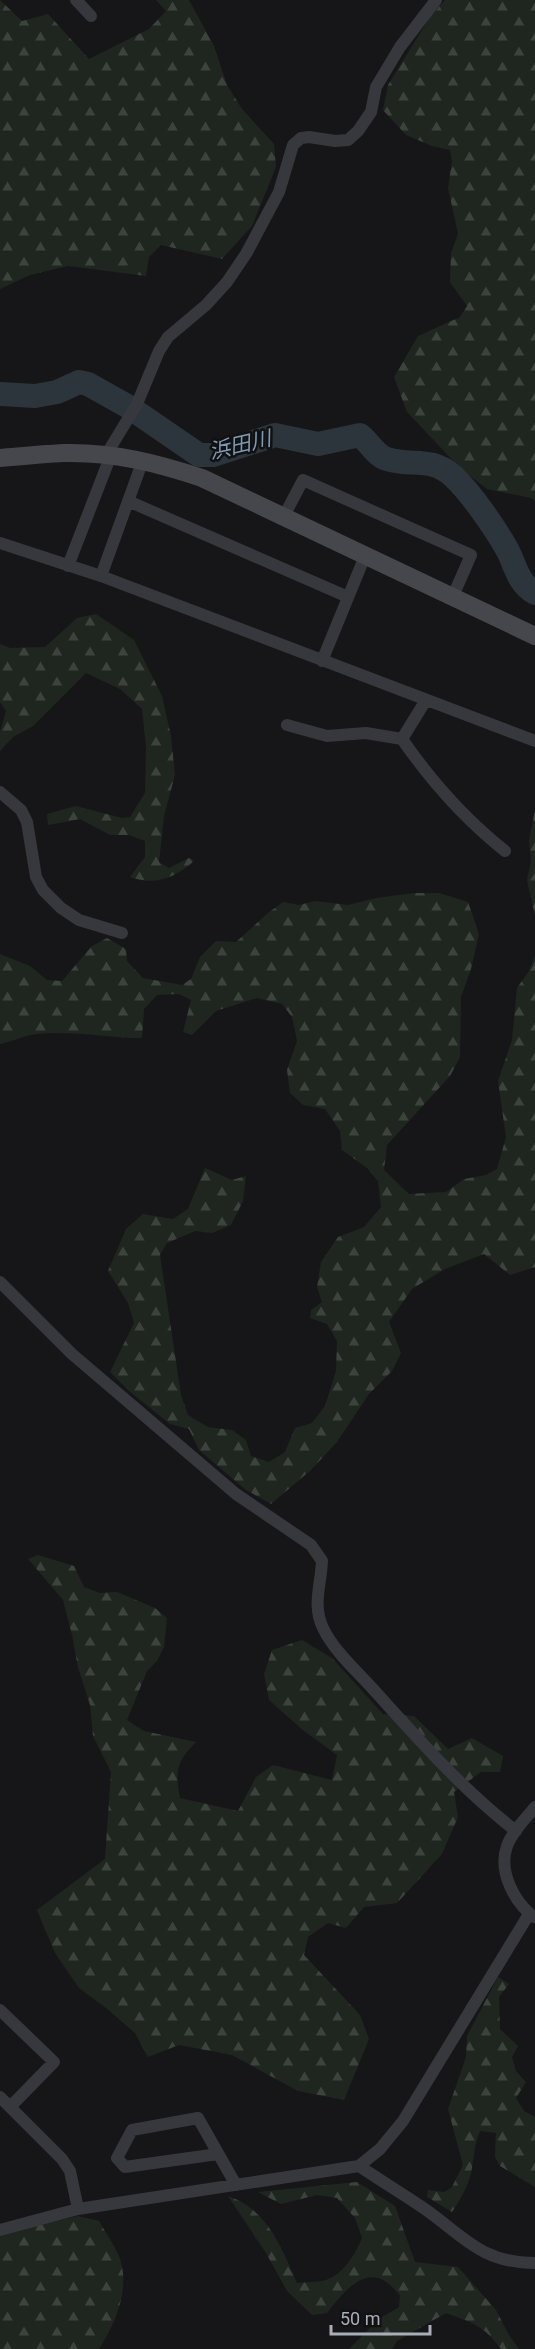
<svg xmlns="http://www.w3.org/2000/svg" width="535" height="2349" viewBox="0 0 535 2349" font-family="Roboto,'Noto Sans JP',sans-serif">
  <defs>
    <pattern id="forest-firs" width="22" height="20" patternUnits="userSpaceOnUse" patternTransform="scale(1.5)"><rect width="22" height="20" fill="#1e261f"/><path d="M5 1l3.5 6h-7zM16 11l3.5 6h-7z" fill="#3c433d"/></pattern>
  </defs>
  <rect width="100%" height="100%" fill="#161618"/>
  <!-- forest -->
  <path fill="url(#forest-firs)" d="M0,0L22,21L48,14L89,59L149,29L166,11L156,0H189L214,46L227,85L242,109L274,144L276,167L252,226L222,259L161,245L149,257L146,276L68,266L30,275L0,289Z
    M445,0H535V501L531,498L487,489L461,469L407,412L394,377L418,336L460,317L467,306L450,282L451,253L458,234L448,188L452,161L450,150L432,146L406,135L383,110L388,85L430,17Z
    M96,614L134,640L162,696L171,736L175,775L164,816L159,862L169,868L189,858L194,861C175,878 155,886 130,877L145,857V841L129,835H110L80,819L48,825L47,814L76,806L122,818L130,817L145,793L146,747L142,709L120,689L86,673L33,726L13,737L0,751V732L6,711L0,702V644L10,648L45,647L77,618Z
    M535,809V916L527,880L531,861L529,841Z
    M414,893H439L468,902L479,934L471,969L461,997L460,1057L450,1076L387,1145L384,1170L409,1194L446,1192L464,1179L486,1175L497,1169L506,1137L498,1081L512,1040L517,988L529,971L535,955V1267L510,1275L484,1254L445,1269L412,1289L389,1322L401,1353L392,1371L369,1394L337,1442L311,1470L271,1504L246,1490L199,1450L189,1429L170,1424L129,1391L110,1372L134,1323L128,1303L108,1271L126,1229L143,1214L173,1219L188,1209L205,1168L232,1180L246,1176L243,1201L231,1225L212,1233L195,1231L167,1243L160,1255L181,1395L188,1415L208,1427L232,1430L246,1440L251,1456L269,1462L285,1452L295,1428L312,1423L325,1406L336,1371L337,1341L327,1324L310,1318L311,1310L322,1302L317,1287L321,1262L338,1237L364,1227L381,1207L378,1181L367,1168L342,1150L340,1131L325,1109L303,1105L290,1093L287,1070L297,1041L292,1017L282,1004L257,998L216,1011L192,1035L183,1032L191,1000L179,994L157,995L144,1009L142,1038C107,1038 72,1030 37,1034C24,1035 12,1042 0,1044V954L30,966L47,980L62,981L92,946L107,938L126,949L127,961L143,978L182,985L191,979L200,957L216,941L236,942L268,913L283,902L299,905L315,901L348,905L376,898Z
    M38,1555L74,1566L84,1587L100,1593L117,1592L155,1608L167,1618L164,1647L157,1661L147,1671L127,1720L144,1731L196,1742C176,1762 175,1771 180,1798L238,1811L256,1777L273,1765L332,1780L337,1755L304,1731L269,1700L264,1674L272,1650L302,1640L332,1658L383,1714L414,1716L448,1749L472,1738L503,1756L500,1772H481L454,1792L458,1817L442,1854L397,1903L364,1907L346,1928L328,1923L308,1937L304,1955L360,2015L369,2039L344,2100L298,2091L232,2055L179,2045L148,2057L135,2033L106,2008L79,1988L55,1953L37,1910L105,1859L111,1772L93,1736L90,1705L78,1667L72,1635L63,1600L28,1559Z
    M498,1977L509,1984L499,1997L500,2029L518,2046L512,2057L516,2071L526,2082L516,2098L524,2111L535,2117V2187L500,2166L495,2157L496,2133L480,2131C474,2145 474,2159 471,2173C468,2187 460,2200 452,2212L427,2197L428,2190L444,2192L452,2187L463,2165L448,2109L466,2057L467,2036Z
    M357,2182L395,2206L415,2262L458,2267L496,2310L509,2335L519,2349H501C485,2326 471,2322 446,2313L397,2341L392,2349H349L379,2319L399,2307L400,2295C395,2290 387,2281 381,2279C359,2270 339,2298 327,2313L312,2315L287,2291L266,2253L228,2196C267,2209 282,2248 297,2283C306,2282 317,2282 326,2280C343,2275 356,2253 362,2238L355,2218L337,2198L317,2195L281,2204L258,2192Z
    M78,2216L99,2221C105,2232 113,2243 118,2254C132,2285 116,2323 99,2349H0V2234Z"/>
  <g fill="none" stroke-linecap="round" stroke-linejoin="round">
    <!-- river -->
    <path stroke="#2c353c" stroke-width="24" d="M0,394L35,396L57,392L79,382L88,384L129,407L199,455H213L275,435L318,444L360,435C369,442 376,456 387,459C412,467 431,456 453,476C471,493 496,529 508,551C516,567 518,583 535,593"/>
    <!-- street -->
    <path stroke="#37383d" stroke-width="12" d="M76,0L91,16
      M106,455L137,404L159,351L168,337L206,305L227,282L246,254L279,192L293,145L301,138L309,137L335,141L348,140L358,131L371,112L376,87L400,47L436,0
      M128,501L348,597
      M284,516L303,480L471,555L453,596
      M0,543L101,576L535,741
      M68,566L111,455
      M101,576L143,460
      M322,661L365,556
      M426,700L402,739C431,781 465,819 505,851
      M287,725L327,736L366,733L402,739
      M0,792L21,810L27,822L36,877L43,890L61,908L79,920L122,933
      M0,1282L72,1354L236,1494L311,1545L322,1561C321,1585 312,1605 323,1628C334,1651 356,1670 373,1689C417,1738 463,1790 516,1831
      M534,1917C514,1902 498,1871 507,1846C512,1832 526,1818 535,1807
      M0,2010L54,2062L10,2107
      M0,2097L62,2159L70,2171L78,2209
      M218,2154L125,2167L117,2158L132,2130L198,2118L236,2185
      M359,2166C380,2180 401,2193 422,2207C463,2235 480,2263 535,2263
      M0,2230L78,2209L359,2166L380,2149L403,2121L529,1914"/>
    <!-- secondary -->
    <path stroke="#45474d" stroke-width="18" d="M0,458C22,456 43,454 65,453C113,452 157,463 202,478L535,636"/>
  </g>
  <g text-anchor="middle" stroke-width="5" stroke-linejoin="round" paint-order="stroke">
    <!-- water labels -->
    <g font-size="21" font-style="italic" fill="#7f9bb3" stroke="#111113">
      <text transform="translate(240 445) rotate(-13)" y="7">浜田川</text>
    </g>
  </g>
  <!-- scale -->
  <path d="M331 2325v9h99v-9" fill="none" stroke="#a8adb8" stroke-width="3"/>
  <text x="340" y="2325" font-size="18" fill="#a8adb8" stroke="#111113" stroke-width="4.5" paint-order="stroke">50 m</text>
</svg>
